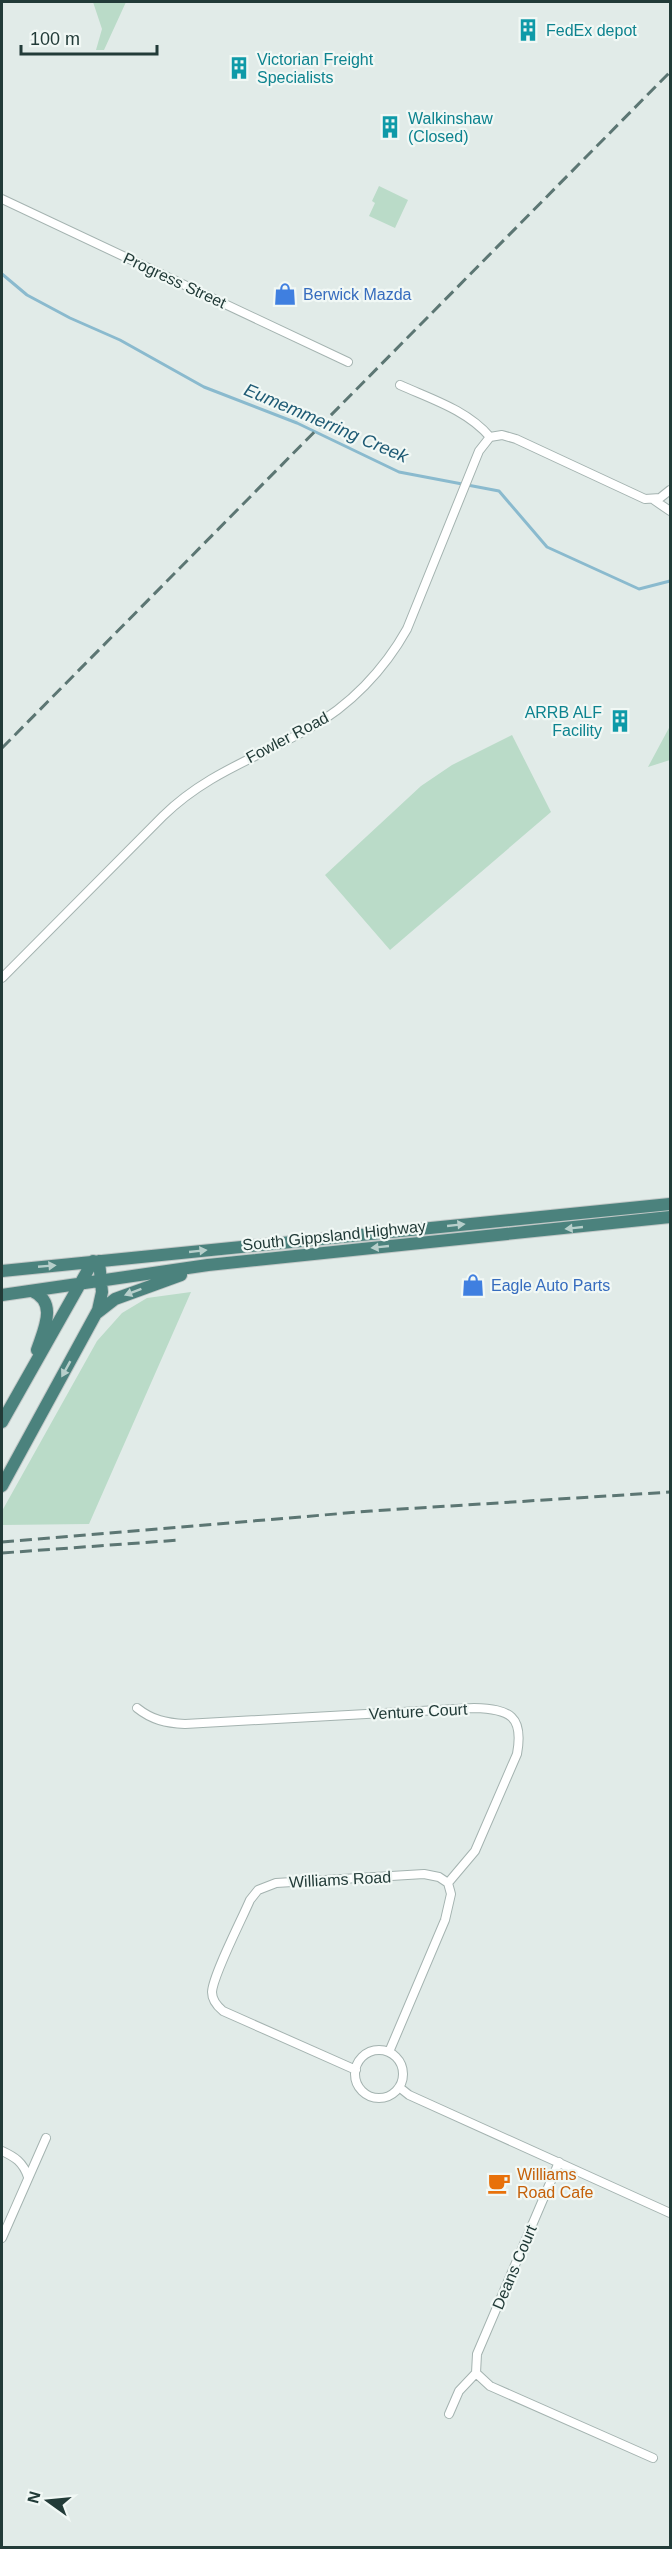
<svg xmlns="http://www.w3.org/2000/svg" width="672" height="2549" viewBox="0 0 672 2549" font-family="Arial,sans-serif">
  <rect width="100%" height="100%" fill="#e1ebe8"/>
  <!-- green -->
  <path fill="#badbc8" d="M93,2H126L104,50H96L102,29Z
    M379,186L408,200L395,228L369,216L375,203L372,201Z
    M670,726V760L648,767Z
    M512,735L551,812L390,950L325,875L421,786L452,765Z
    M191,1292L89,1524L2,1525V1511L97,1341L122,1313L147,1298Z"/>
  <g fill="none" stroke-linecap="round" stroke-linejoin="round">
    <!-- stream -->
    <path stroke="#8abace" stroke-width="3" d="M2,274L27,295L70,318L120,340L204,387L297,423L399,472L499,491L547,547L639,589L670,581"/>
    <!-- minor casing -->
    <g stroke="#a4b3b0" stroke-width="10">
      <path id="minor" d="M2,199L348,362
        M400,385C431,399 467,410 490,437
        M490,437L502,435L516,439L645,499L660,498L670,490
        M654,500L670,511
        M2,978L163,816C207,773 257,758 308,729C350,706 384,670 407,629L479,451L490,437
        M137,1708C152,1720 166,1723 185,1724L474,1708C510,1709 524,1716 517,1754L475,1851L448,1883
        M355 2074a24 24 0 1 1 48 0a24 24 0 1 1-48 0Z
        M356,2070L223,2011C217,2006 212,2000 212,1992C213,1975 242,1919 250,1900L258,1890L276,1883L424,1874L439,1877L448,1883L451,1894L445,1920L389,2052
        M399,2087L409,2095L670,2213
        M2,2151C15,2157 23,2162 28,2177
        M559,2162L477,2354L476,2373L490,2386L653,2458
        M2,2238L46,2138
        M449,2414L459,2391L476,2373"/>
    </g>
    <!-- trunk casing -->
    <g stroke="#c1c8c7" stroke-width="14">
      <path id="trunk" d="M2,1271L670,1204
        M32,1291C58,1302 44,1329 37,1350
        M2,1295L208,1265L670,1217
        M97,1313L115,1299L181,1275
        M2,1422L93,1261
        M2,1486L98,1310L102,1292L99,1261"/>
    </g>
    <!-- minor -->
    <use href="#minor" stroke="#fff" stroke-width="8"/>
    <!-- trunk -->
    <use href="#trunk" stroke="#4b827d" stroke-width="12"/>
    <!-- rail -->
    <path stroke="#5c7673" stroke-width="3" stroke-dasharray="12 6" stroke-linecap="butt" d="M2,748L670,72
      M2,1542L371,1511L670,1492
      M2,1553L179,1540"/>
  </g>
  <!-- one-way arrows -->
  <defs><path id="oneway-solid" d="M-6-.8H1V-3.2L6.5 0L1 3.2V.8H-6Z" transform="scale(1.5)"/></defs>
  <g fill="#b7cfcb">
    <use href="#oneway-solid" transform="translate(456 1225) rotate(-6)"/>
    <use href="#oneway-solid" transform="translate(574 1228) rotate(174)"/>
    <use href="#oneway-solid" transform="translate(380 1247) rotate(174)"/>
    <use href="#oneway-solid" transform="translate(198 1251) rotate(-6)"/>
    <use href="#oneway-solid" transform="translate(47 1266) rotate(-5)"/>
    <use href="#oneway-solid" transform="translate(133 1292) rotate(159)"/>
    <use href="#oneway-solid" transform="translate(66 1369) rotate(119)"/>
  </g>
  <!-- icons -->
  <defs>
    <g id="building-bare" transform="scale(1.8)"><path d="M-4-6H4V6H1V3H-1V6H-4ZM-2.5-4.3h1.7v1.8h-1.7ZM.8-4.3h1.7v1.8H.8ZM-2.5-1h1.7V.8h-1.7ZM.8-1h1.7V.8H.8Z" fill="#0f9aa8" stroke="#f1f8f5" stroke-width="2.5" paint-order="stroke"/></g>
    <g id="shop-bare" transform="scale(1.8)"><path d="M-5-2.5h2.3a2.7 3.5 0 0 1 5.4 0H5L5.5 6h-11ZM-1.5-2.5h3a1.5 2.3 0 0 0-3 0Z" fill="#3f7fe0" stroke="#f1f8f5" stroke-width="2.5" paint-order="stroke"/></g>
    <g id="cafe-bare" transform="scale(1.8)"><path d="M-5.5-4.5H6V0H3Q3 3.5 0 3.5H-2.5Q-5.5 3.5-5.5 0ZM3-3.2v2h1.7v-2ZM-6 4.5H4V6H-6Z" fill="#e8710a" stroke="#f1f8f5" stroke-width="2.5" paint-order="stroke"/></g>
  </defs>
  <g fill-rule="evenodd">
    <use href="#building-bare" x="528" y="30"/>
    <use href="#building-bare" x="239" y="68"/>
    <use href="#building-bare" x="390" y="127"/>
    <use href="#shop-bare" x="285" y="294"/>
    <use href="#building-bare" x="620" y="721"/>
    <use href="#shop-bare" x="473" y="1285"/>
    <use href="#cafe-bare" x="499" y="2183"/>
  </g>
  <g text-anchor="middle" stroke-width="4.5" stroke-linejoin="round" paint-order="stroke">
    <!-- culture labels -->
    <g font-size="16" fill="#0d838f" stroke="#f1f8f5" text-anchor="start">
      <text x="546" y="36">FedEx depot</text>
      <text x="257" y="65">Victorian Freight<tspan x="257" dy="18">Specialists</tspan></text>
      <text x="408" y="124">Walkinshaw<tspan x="408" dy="18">(Closed)</tspan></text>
      <text x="602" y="718" text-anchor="end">ARRB ALF<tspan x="602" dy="18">Facility</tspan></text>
    </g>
    <!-- street labels -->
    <g font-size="16" fill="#223b38" stroke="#f1f8f5">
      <text transform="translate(175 280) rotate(25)" y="6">Progress Street</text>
      <text transform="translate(287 737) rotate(-28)" y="6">Fowler Road</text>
      <text transform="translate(334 1235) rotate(-6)" y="6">South Gippsland Highway</text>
      <text transform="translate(418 1711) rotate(-3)" y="6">Venture Court</text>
      <text transform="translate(340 1879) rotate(-3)" y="6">Williams Road</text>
      <text transform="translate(514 2267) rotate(-67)" y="6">Deans Court</text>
    </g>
    <!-- shop labels -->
    <g font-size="16" fill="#366cbe" stroke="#f1f8f5" text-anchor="start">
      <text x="303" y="300">Berwick Mazda</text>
      <text x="491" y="1291">Eagle Auto Parts</text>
    </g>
    <!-- food labels -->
    <g font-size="16" fill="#c56008" stroke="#f1f8f5" text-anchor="start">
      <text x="517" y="2180">Williams<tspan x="517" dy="18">Road Cafe</tspan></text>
    </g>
    <!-- water labels -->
    <g font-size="18" font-style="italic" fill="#1e5a74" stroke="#f1f8f5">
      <text transform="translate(326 423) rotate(23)" y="6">Eumemmerring Creek</text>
    </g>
  </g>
  <!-- border -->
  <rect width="672" height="2549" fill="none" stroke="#223b38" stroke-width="6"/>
  <!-- north arrow -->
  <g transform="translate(48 2501) rotate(285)" stroke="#f1f8f5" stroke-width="4.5" paint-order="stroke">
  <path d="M0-4.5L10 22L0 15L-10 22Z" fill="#223b38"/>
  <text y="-9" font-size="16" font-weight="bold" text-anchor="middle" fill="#223b38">N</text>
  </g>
  <!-- scale -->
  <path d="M21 45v9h136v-9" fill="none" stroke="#223b38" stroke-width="3"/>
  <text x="30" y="45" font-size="18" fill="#223b38" stroke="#f1f8f5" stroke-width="4.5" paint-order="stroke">100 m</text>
</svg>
